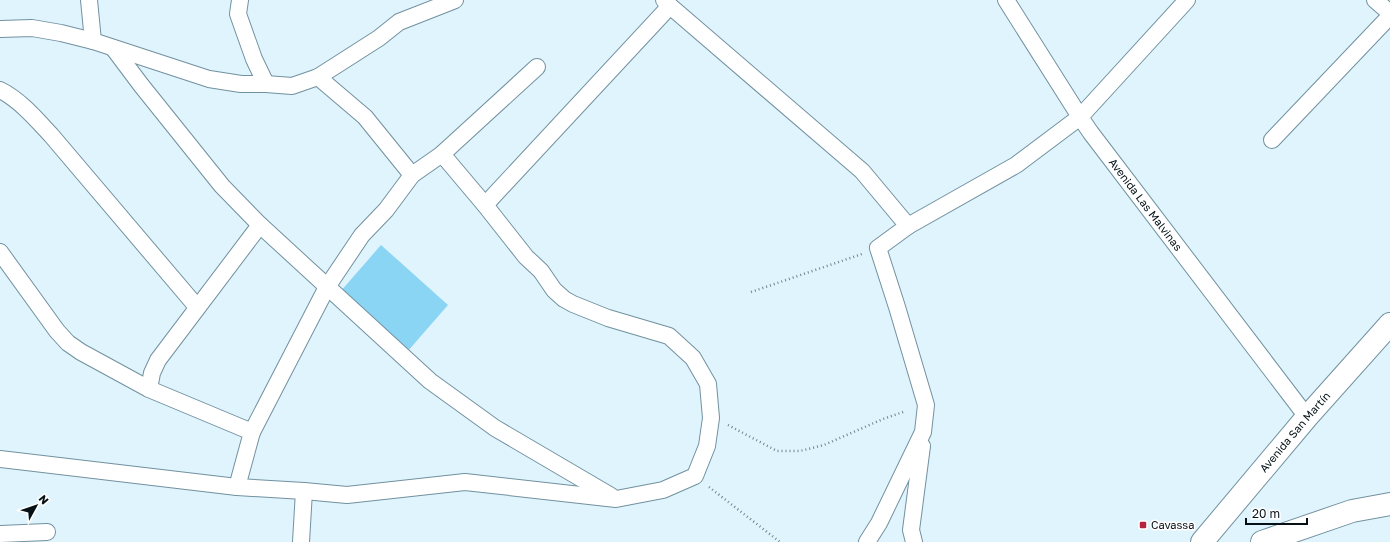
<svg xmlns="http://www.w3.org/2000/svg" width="1390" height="542" viewBox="0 0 1390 542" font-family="'Golos Text',sans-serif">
  <rect width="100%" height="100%" fill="#e0f4fd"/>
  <!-- green -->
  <path fill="#8bd5f4" d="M381,245L448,305L407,352L340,292Z"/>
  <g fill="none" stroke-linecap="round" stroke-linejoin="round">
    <!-- minor casing -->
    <g stroke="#71919f" stroke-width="18">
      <g id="minor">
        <path d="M89,0L93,41"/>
        <path d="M240,0L238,14L254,59L266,84"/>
        <path d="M664,0L670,6L862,171L908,226"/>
        <path id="s1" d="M1187,0L1080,117L1091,133L1307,417"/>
        <path d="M1375,0L1390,13"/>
        <path d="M0,29L32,28L61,33L93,41L209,79L241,84H266L292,86L318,77L379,38L399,22L455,0"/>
        <path d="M114,49L141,85L222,186L260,225L430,381L495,428L611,496"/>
        <path d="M318,77L365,117L412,175"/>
        <path d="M0,90C20,100 36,119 51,135L197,307"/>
        <path d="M1272,140L1390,16"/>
        <path d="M485,205L670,6"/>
        <path d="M0,252L57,331L68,343L81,352L149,389L252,432L237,487"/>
        <path d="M149,389L152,373L158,360L260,225"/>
        <path d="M252,432L327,287L362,235L386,210L412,175L442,154L537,67"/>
        <path d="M0,459L237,487L304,491L347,495L465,482L616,499L663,490L695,476L707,446L711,418L708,384L693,358L669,336L608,318L573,304L564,299L554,290L541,271L526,257L485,205L442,154"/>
        <path d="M0,534L47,532"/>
        <path d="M301,542L304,491"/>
        <path d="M867,542L879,523L923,432L926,405L897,307L878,248L908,226L1016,165L1080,117L1006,0"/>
        <path d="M914,542L911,530L922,446"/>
      </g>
    </g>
    <!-- secondary casing -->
    <g stroke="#71919f" stroke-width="24">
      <g id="secondary">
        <path id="s2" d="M1202,542L1307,417L1390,324"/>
      </g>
    </g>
    <!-- primary casing -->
    <g stroke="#71919f" stroke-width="24">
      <path id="primary" d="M1262,542L1352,511L1390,504"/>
    </g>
    <!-- path -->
    <path stroke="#73838a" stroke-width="2.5" stroke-dasharray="1 3" stroke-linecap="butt" d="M751,292L862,254
      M728,425L777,451H800L824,445L883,419L906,411
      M709,487L780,542"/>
    <!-- minor -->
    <use href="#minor" stroke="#fff" stroke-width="16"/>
    <!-- secondary -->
    <use href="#secondary" stroke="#fff" stroke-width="22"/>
    <!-- primary -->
    <use href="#primary" stroke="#fff" stroke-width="22"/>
  </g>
  <!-- markers -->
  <rect fill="#b5233f" stroke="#fff" stroke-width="1.5" x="1139" y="521" width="8" height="8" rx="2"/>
  <g text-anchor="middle" stroke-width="3" stroke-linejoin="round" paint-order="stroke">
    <!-- street labels -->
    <g font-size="11" fill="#051116" stroke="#fff">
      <text dy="4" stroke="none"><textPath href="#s1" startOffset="268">Avenida Las Malvinas</textPath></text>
      <text dy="4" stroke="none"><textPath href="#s2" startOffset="144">Avenida San Martín</textPath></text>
    </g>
    <!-- poi labels -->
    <g font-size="11" fill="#051116" stroke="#fff" text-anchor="start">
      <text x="1151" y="529">Cavassa</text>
    </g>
  </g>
  <!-- north arrow -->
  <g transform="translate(36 506) rotate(50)" stroke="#ffffff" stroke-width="3" paint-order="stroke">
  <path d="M0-3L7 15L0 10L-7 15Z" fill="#051116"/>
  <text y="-6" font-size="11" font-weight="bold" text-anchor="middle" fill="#051116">N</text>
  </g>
  <!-- scale -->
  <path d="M1246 518v6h61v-6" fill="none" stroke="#051116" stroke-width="2"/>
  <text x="1252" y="518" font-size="12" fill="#051116" stroke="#ffffff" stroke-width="3" paint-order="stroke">20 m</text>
</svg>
